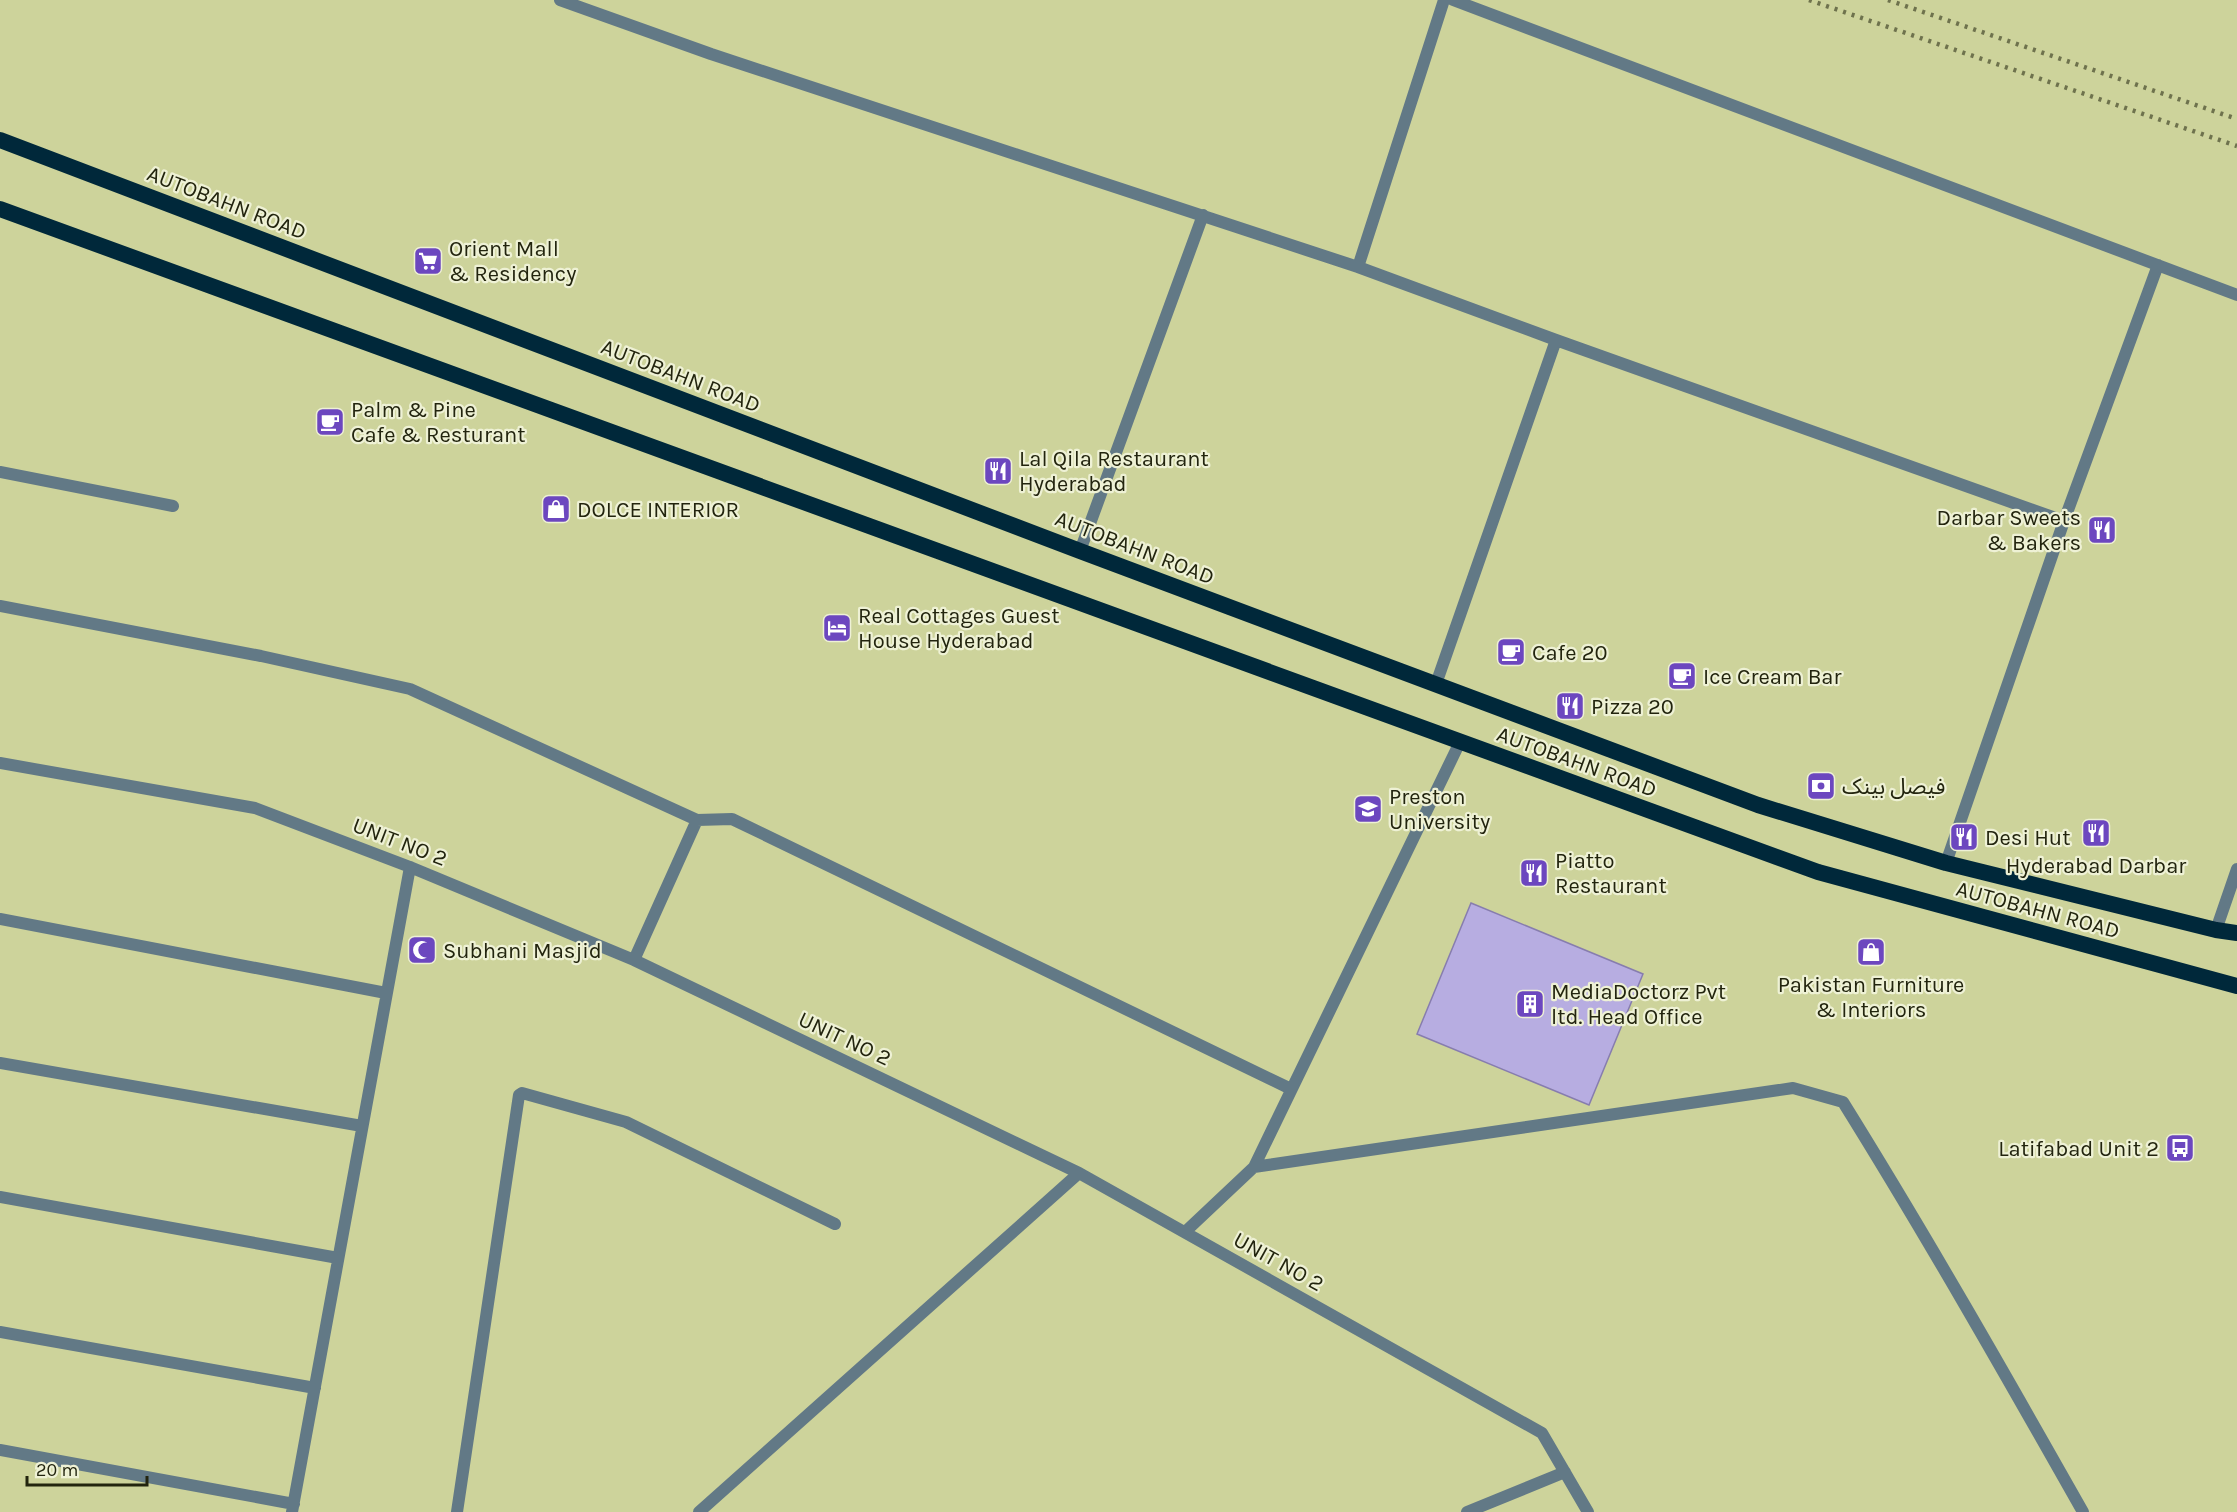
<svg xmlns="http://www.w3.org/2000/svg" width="2237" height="1512" viewBox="0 0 2237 1512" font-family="Karla,'Noto Sans Arabic',sans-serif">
  <rect width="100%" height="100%" fill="#cdd39b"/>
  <!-- building -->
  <path fill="#b7ade1" stroke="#877dae" stroke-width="1.5" d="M1471,903L1643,974L1589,1105L1417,1034Z"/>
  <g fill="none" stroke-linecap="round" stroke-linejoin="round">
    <!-- minor -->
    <path stroke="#627986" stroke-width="12" d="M560,0L711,54L1358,267
      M1444,0L1358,267L1556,340L2064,521L1946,863
      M1453,0L2237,295
      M0,472L173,506
      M2064,521L2158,265
      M1080,551L1203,215
      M0,606L261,656L410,689L697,820
      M1436,684L1556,340
      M0,763L255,808L410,867L634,960L1079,1173L1542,1433L1588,1512
      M0,919L386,993
      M2216,930L2237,869
      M634,960L697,820L732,819L1291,1089
      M0,1063L362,1126
      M1254,1167L1793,1088L1843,1102C1927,1237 2005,1374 2083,1512
      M0,1197L338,1258
      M1185,1232L1254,1167L1460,742
      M0,1332L315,1388
      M0,1450L294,1504
      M292,1512L410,867
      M457,1512L519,1095L522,1093L626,1122L835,1224
      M699,1512L1079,1173
      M1467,1512L1565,1472"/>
    <!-- trunk -->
    <path stroke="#00283a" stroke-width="16" d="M0,140L1080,551L1758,805L1946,863L2216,930L2237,933
      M0,209L1818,872L2237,986"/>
    <!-- rail -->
    <path stroke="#6e724d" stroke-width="4.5" stroke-dasharray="3 6" stroke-linecap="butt" d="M1809,0L2237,146
      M1888,0L2237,119"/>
  </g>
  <!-- icons -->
  <defs>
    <g id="supermarket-square" transform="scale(1.5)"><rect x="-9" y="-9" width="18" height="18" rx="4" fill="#6c47bf" stroke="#eef1d5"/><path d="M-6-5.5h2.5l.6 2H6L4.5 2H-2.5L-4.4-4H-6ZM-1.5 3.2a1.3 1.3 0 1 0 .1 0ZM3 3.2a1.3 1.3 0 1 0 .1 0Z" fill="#fff"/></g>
    <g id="cafe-square" transform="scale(1.5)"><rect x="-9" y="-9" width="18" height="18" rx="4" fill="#6c47bf" stroke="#eef1d5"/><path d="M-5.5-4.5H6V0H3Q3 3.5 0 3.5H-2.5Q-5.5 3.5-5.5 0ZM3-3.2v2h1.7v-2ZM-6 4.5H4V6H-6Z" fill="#fff"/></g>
    <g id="restaurant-square" transform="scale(1.5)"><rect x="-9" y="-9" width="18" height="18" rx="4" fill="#6c47bf" stroke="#eef1d5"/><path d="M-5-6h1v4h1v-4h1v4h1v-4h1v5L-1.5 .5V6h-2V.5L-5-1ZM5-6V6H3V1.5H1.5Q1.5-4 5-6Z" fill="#fff"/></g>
    <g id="shop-square" transform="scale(1.5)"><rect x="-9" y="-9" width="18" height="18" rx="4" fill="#6c47bf" stroke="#eef1d5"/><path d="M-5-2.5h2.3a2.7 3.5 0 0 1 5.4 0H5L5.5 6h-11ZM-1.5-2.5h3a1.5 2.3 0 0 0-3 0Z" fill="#fff"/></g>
    <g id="hotel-square" transform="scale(1.5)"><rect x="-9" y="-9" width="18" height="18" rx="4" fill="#6c47bf" stroke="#eef1d5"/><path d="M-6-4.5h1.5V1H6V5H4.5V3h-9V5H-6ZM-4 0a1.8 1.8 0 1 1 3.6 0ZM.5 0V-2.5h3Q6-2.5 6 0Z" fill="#fff"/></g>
    <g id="bank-square" transform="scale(1.5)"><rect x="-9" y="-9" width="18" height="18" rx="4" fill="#6c47bf" stroke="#eef1d5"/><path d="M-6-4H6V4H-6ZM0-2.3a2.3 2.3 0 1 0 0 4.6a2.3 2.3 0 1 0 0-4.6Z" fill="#fff"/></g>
    <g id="university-square" transform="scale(1.5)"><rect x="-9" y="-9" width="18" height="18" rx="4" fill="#6c47bf" stroke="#eef1d5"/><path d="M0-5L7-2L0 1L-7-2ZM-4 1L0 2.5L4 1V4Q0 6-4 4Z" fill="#fff"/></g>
    <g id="mosque-square" transform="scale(1.5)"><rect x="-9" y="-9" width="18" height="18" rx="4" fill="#6c47bf" stroke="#eef1d5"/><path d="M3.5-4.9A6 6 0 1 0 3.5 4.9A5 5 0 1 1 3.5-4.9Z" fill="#fff"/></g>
    <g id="building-square" transform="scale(1.5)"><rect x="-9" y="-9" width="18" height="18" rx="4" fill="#6c47bf" stroke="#eef1d5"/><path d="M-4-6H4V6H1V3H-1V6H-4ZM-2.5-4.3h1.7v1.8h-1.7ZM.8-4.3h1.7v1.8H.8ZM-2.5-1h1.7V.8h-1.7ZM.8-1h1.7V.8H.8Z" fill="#fff"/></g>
    <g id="bus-square" transform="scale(1.5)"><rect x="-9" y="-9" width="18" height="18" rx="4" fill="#6c47bf" stroke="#eef1d5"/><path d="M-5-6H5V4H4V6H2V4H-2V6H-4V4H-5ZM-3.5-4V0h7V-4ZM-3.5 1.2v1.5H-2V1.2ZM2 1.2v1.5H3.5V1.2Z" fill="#fff"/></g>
  </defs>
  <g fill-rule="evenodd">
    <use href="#supermarket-square" x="428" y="261"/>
    <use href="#cafe-square" x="330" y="422"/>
    <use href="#restaurant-square" x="998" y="471"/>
    <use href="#shop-square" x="556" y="509"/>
    <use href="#restaurant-square" x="2102" y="530"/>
    <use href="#hotel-square" x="837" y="628"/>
    <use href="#cafe-square" x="1511" y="652"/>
    <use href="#cafe-square" x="1682" y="676"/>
    <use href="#restaurant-square" x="1570" y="706"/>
    <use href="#bank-square" x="1821" y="786"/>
    <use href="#university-square" x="1368" y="809"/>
    <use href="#restaurant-square" x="2096" y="833"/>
    <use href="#restaurant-square" x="1964" y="837"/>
    <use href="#restaurant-square" x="1534" y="873"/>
    <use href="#mosque-square" x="422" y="950"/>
    <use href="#shop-square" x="1871" y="952"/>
    <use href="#building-square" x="1530" y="1004"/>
    <use href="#bus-square" x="2180" y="1148"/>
  </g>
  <g text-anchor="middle" stroke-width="4.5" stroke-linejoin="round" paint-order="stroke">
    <!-- street labels -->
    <g font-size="22" fill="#22240e" stroke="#eef1d5">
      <text transform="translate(227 202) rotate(21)" y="8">AUTOBAHN ROAD</text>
      <text transform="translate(681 375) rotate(21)" y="8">AUTOBAHN ROAD</text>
      <text transform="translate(1135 547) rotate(21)" y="8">AUTOBAHN ROAD</text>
      <text transform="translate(1577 761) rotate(20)" y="8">AUTOBAHN ROAD</text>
      <text transform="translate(400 841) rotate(21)" y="8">UNIT NO 2</text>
      <text transform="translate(2038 909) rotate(15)" y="8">AUTOBAHN ROAD</text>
      <text transform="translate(845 1038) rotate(25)" y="8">UNIT NO 2</text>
      <text transform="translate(1279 1261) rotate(29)" y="8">UNIT NO 2</text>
    </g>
    <!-- poi labels -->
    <g font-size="22" fill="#22240e" stroke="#eef1d5" text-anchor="start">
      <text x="449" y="256">Orient Mall<tspan x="449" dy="25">&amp; Residency</tspan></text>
      <text x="351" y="417">Palm &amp; Pine<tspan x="351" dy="25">Cafe &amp; Resturant</tspan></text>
      <text x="1019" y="466">Lal Qila Restaurant<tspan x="1019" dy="25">Hyderabad</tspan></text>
      <text x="577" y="517">DOLCE INTERIOR</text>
      <text x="2081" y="525" text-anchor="end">Darbar Sweets<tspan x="2081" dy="25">&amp; Bakers</tspan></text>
      <text x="858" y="623">Real Cottages Guest<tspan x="858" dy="25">House Hyderabad</tspan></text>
      <text x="1532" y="660">Cafe 20</text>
      <text x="1703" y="684">Ice Cream Bar</text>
      <text x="1591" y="714">Pizza 20</text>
      <text x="1842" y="794">فیصل بینک</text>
      <text x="1389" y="804">Preston<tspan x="1389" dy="25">University</tspan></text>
      <text x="1985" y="845">Desi Hut</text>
      <text x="1555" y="868">Piatto<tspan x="1555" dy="25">Restaurant</tspan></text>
      <text x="2096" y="873" text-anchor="middle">Hyderabad Darbar</text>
      <text x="443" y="958">Subhani Masjid</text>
      <text x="1871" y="992" text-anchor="middle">Pakistan Furniture<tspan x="1871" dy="25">&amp; Interiors</tspan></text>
      <text x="1551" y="999">MediaDoctorz Pvt<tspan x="1551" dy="25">ltd. Head Office</tspan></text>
      <text x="2159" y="1156" text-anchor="end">Latifabad Unit 2</text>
    </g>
  </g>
  <!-- scale -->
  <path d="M27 1476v9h120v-9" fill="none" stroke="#22240e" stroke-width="3"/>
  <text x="36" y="1476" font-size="18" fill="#22240e" stroke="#eef1d5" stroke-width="4.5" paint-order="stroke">20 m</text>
</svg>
